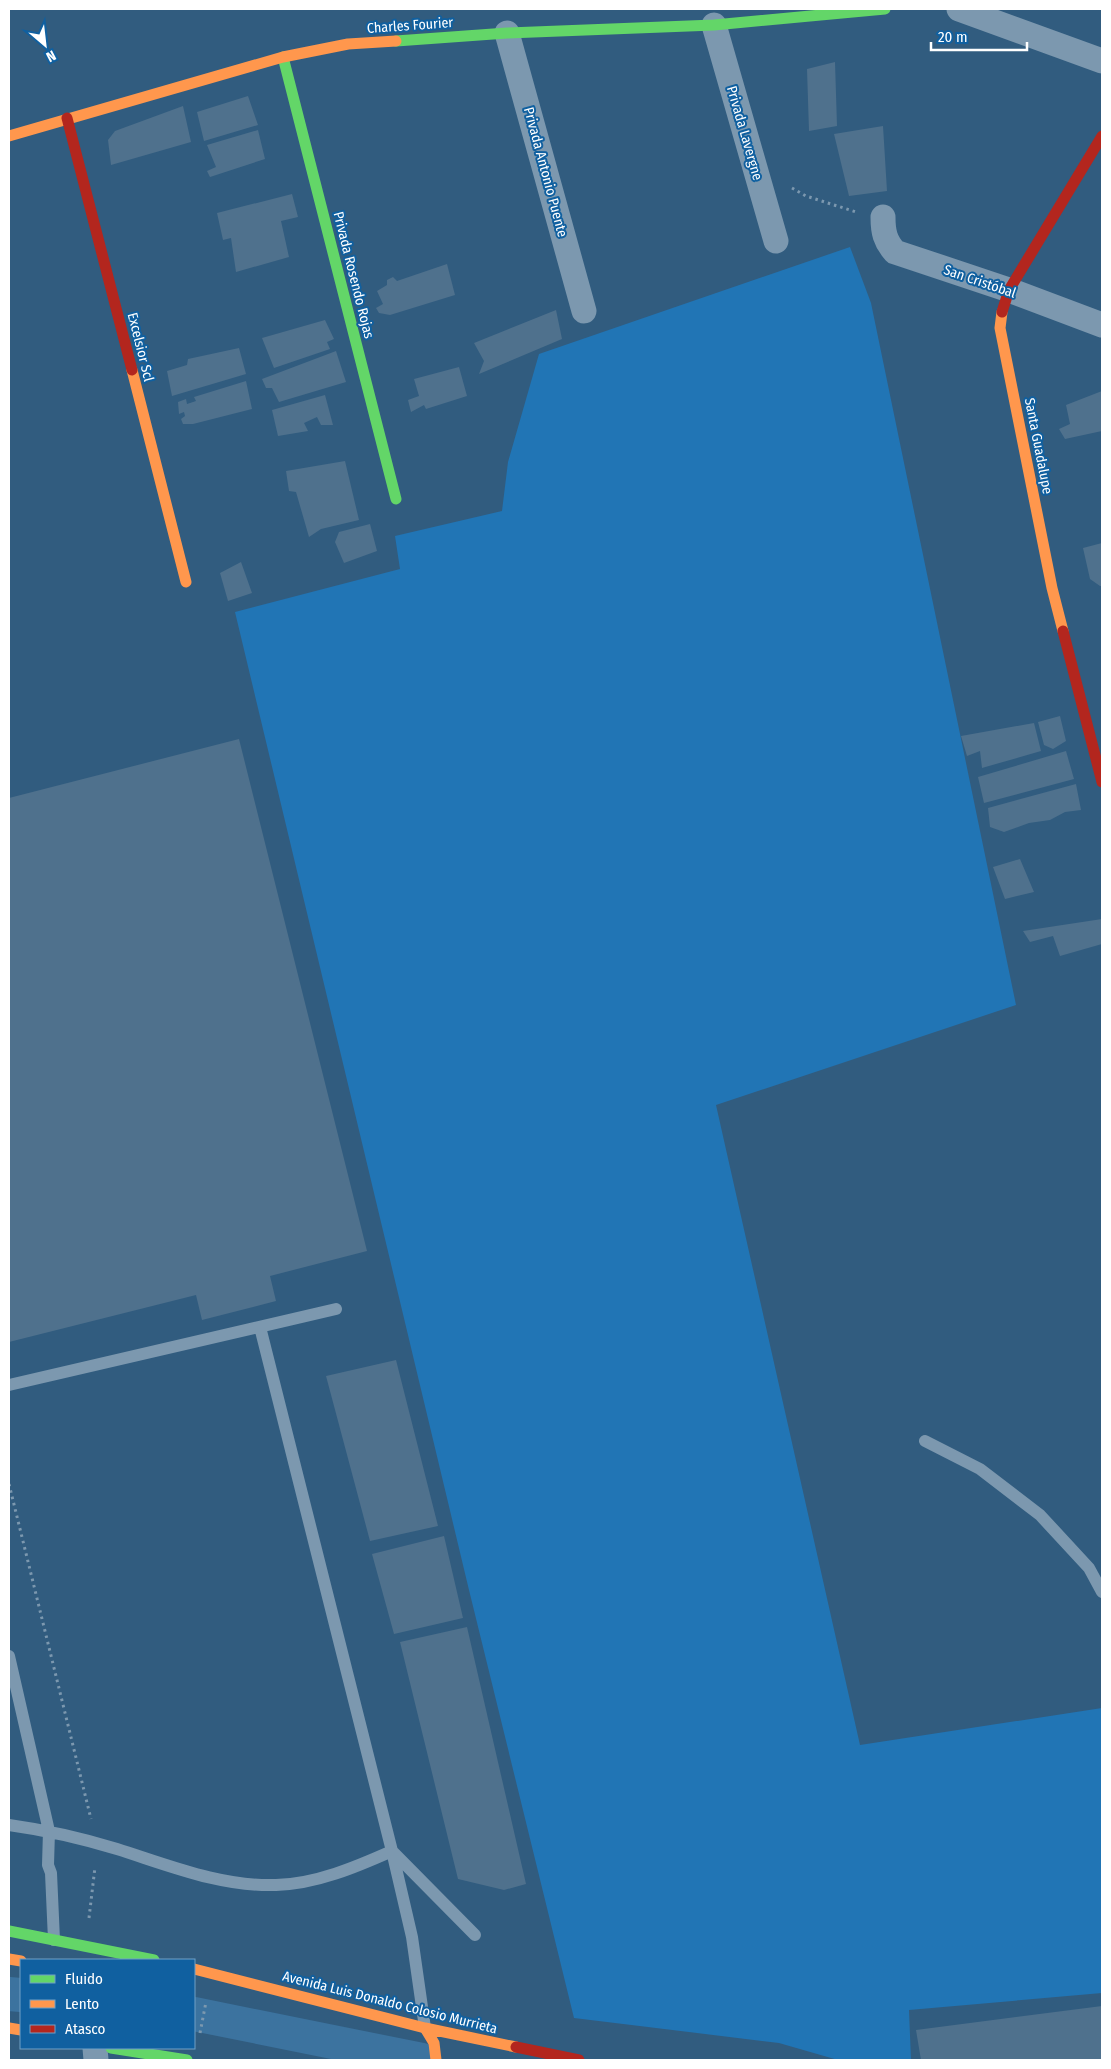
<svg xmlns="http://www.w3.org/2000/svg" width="1111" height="2069" viewBox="0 0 1111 2069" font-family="'Fira Sans Condensed',sans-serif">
  <rect width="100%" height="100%" fill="#315c7f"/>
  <!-- green -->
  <path fill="#2175b5" d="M850,247L871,303L1016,1005L716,1105L860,1745L1102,1708V1993L909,2010L911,2060H838L779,2043L574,2018L469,1590L235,612L400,569L395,536L502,511L508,462L539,354Z"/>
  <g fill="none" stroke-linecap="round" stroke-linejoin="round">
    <!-- canal -->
    <path stroke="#3c739f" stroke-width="34" d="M9,1994L21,1995
      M194,2014L422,2060"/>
  </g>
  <!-- building -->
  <path fill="#4f718d" d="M835,62L837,126L809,131L807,69Z
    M248,96L258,125L204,141L197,112Z
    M183,106L191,142L111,165L108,140L115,131Z
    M883,126L887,191L849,196L834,134Z
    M258,130L265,159L210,177L207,171L216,167L207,145Z
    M292,194L298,217L281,221L289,257L236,272L231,238L223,240L217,213Z
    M447,264L455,295L390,315L379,313L376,308L383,304L377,291L387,285V280L393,277L397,281Z
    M556,310L562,339L479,374L484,361L474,343Z
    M325,320L334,339L327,342L330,349L274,368L262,338Z
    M239,348L246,374L172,396L167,371L187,365L188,359Z
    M336,351L346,382L279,402L272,388H266L262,379Z
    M459,367L467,396L426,409L424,405L411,412L408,400L419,396L414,379Z
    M246,381L252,409L193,424H183L181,419L185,416L184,412L179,414L178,402L186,399L187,404L196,401L194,397Z
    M1102,391V431L1065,439L1059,429L1070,424L1066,405Z
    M325,395L333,425H321L317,417L304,423L308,431L278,436L272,410Z
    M345,461L359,520L321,529L309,537L296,492L289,491L286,471Z
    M370,524L377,551L344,563L335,542L339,532Z
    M1102,543V586H1100L1090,579L1083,548Z
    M241,562L252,593L228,601L220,573Z
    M1060,716L1066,741L1053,749L1044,745L1038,722Z
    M1034,723L1041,751L982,768L980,751L967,756L961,736Z
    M239,739L367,1251L270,1276L276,1301L202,1320L196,1295L9,1342V798Z
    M1066,751L1074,779L984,803L978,777Z
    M1076,784L1081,810L1065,812L1050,820L1029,823L1004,832L990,827L988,808Z
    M1020,859L1034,892L1005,899L993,867Z
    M1102,919V944L1060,956L1053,936L1030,942L1023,931Z
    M396,1360L438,1526L370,1541L326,1376Z
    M444,1536L463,1618L394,1634L372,1554Z
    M467,1627L526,1884L504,1890L458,1879L400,1642Z
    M1102,2006V2060H921L916,2030Z"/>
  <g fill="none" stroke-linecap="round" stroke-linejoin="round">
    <!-- path -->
    <path stroke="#7c98af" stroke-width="3" stroke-dasharray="2.5 4" stroke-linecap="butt" d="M792,188L806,196L856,212
      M9,1484L91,1819
      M89,1918L95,1867
      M200,2033L206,2002"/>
    <!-- lane -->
    <path stroke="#7c98af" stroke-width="12" d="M260,1327L392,1851L412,1937L425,2028
      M9,1385L336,1309
      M925,1441L980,1469L1040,1515L1089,1568L1102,1592
      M9,1656L49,1831L48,1865L51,1873L54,1940
      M9,1825C45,1830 81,1838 117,1849C168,1865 221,1887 276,1885C316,1884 356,1867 392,1851
      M392,1851L475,1935"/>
    <!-- street -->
    <path stroke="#7c98af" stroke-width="25" d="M959,9L1102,61
      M714,25L776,241
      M507,33L584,311
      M883,217C883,232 885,241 895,252L1009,290L1102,325
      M95,2048L96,2060"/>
    <!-- fast -->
    <path stroke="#63d668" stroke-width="11" d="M396,41L507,33L714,25L885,9
      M283,57L396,499
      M9,1931L154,1960
      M111,2048L187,2060"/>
    <!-- slow -->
    <path stroke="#ff974d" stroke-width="11" d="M9,136L283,57L348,44L396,41
      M1002,312L1000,328L1052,588L1063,631
      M132,370L186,582
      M9,1959L21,1961
      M194,1969L425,2028L516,2047
      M9,2028L21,2030
      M425,2028L434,2043L436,2060"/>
    <!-- jam -->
    <path stroke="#b3261e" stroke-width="11" d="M67,118L132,370
      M1002,312L1009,290L1102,136
      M1063,631L1102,782
      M516,2047L579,2060"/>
  </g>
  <g text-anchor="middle" stroke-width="4" stroke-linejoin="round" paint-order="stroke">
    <!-- street labels -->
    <g font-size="14" fill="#fff" stroke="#1060a0">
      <text transform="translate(410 25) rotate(-4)" y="5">Charles Fourier</text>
      <text transform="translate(745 133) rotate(74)" y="5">Privada Lavergne</text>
      <text transform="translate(546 172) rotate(75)" y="5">Privada Antonio Puente</text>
      <text transform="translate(354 275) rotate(76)" y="5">Privada Rosendo Rojas</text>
      <text transform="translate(980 281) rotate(19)" y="5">San Cristóbal</text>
      <text transform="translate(141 347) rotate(76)" y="5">Excelsior Scl</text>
      <text transform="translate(1039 446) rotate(79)" y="5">Santa Guadalupe</text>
      <text transform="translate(390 2002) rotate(14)" y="5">Avenida Luis Donaldo Colosio Murrieta</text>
    </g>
  </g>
  <!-- border -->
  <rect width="1111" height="2069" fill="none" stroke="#ffffff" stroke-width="20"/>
  <!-- legend -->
  <rect x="20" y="1959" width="175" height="90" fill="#1060a0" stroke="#70a0c6"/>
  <rect x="30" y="1975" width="25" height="8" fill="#63d668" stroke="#70a0c6"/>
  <text x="65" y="1984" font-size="15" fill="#ffffff">Fluido</text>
  <rect x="30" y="2000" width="25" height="8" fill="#ff974d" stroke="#70a0c6"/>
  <text x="65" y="2009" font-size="15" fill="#ffffff">Lento</text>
  <rect x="30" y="2025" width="25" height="8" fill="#b3261e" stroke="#70a0c6"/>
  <text x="65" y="2034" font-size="15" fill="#ffffff">Atasco</text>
  <!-- north arrow -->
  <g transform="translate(45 45) rotate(152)" stroke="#1060a0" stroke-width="4" paint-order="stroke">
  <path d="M0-4L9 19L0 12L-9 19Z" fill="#ffffff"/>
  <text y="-8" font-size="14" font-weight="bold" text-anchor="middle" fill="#ffffff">N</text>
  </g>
  <!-- scale -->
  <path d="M931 42v8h96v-8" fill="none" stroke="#ffffff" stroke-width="2.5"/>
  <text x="938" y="42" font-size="15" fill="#ffffff" stroke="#1060a0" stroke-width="4" paint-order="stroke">20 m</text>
</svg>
